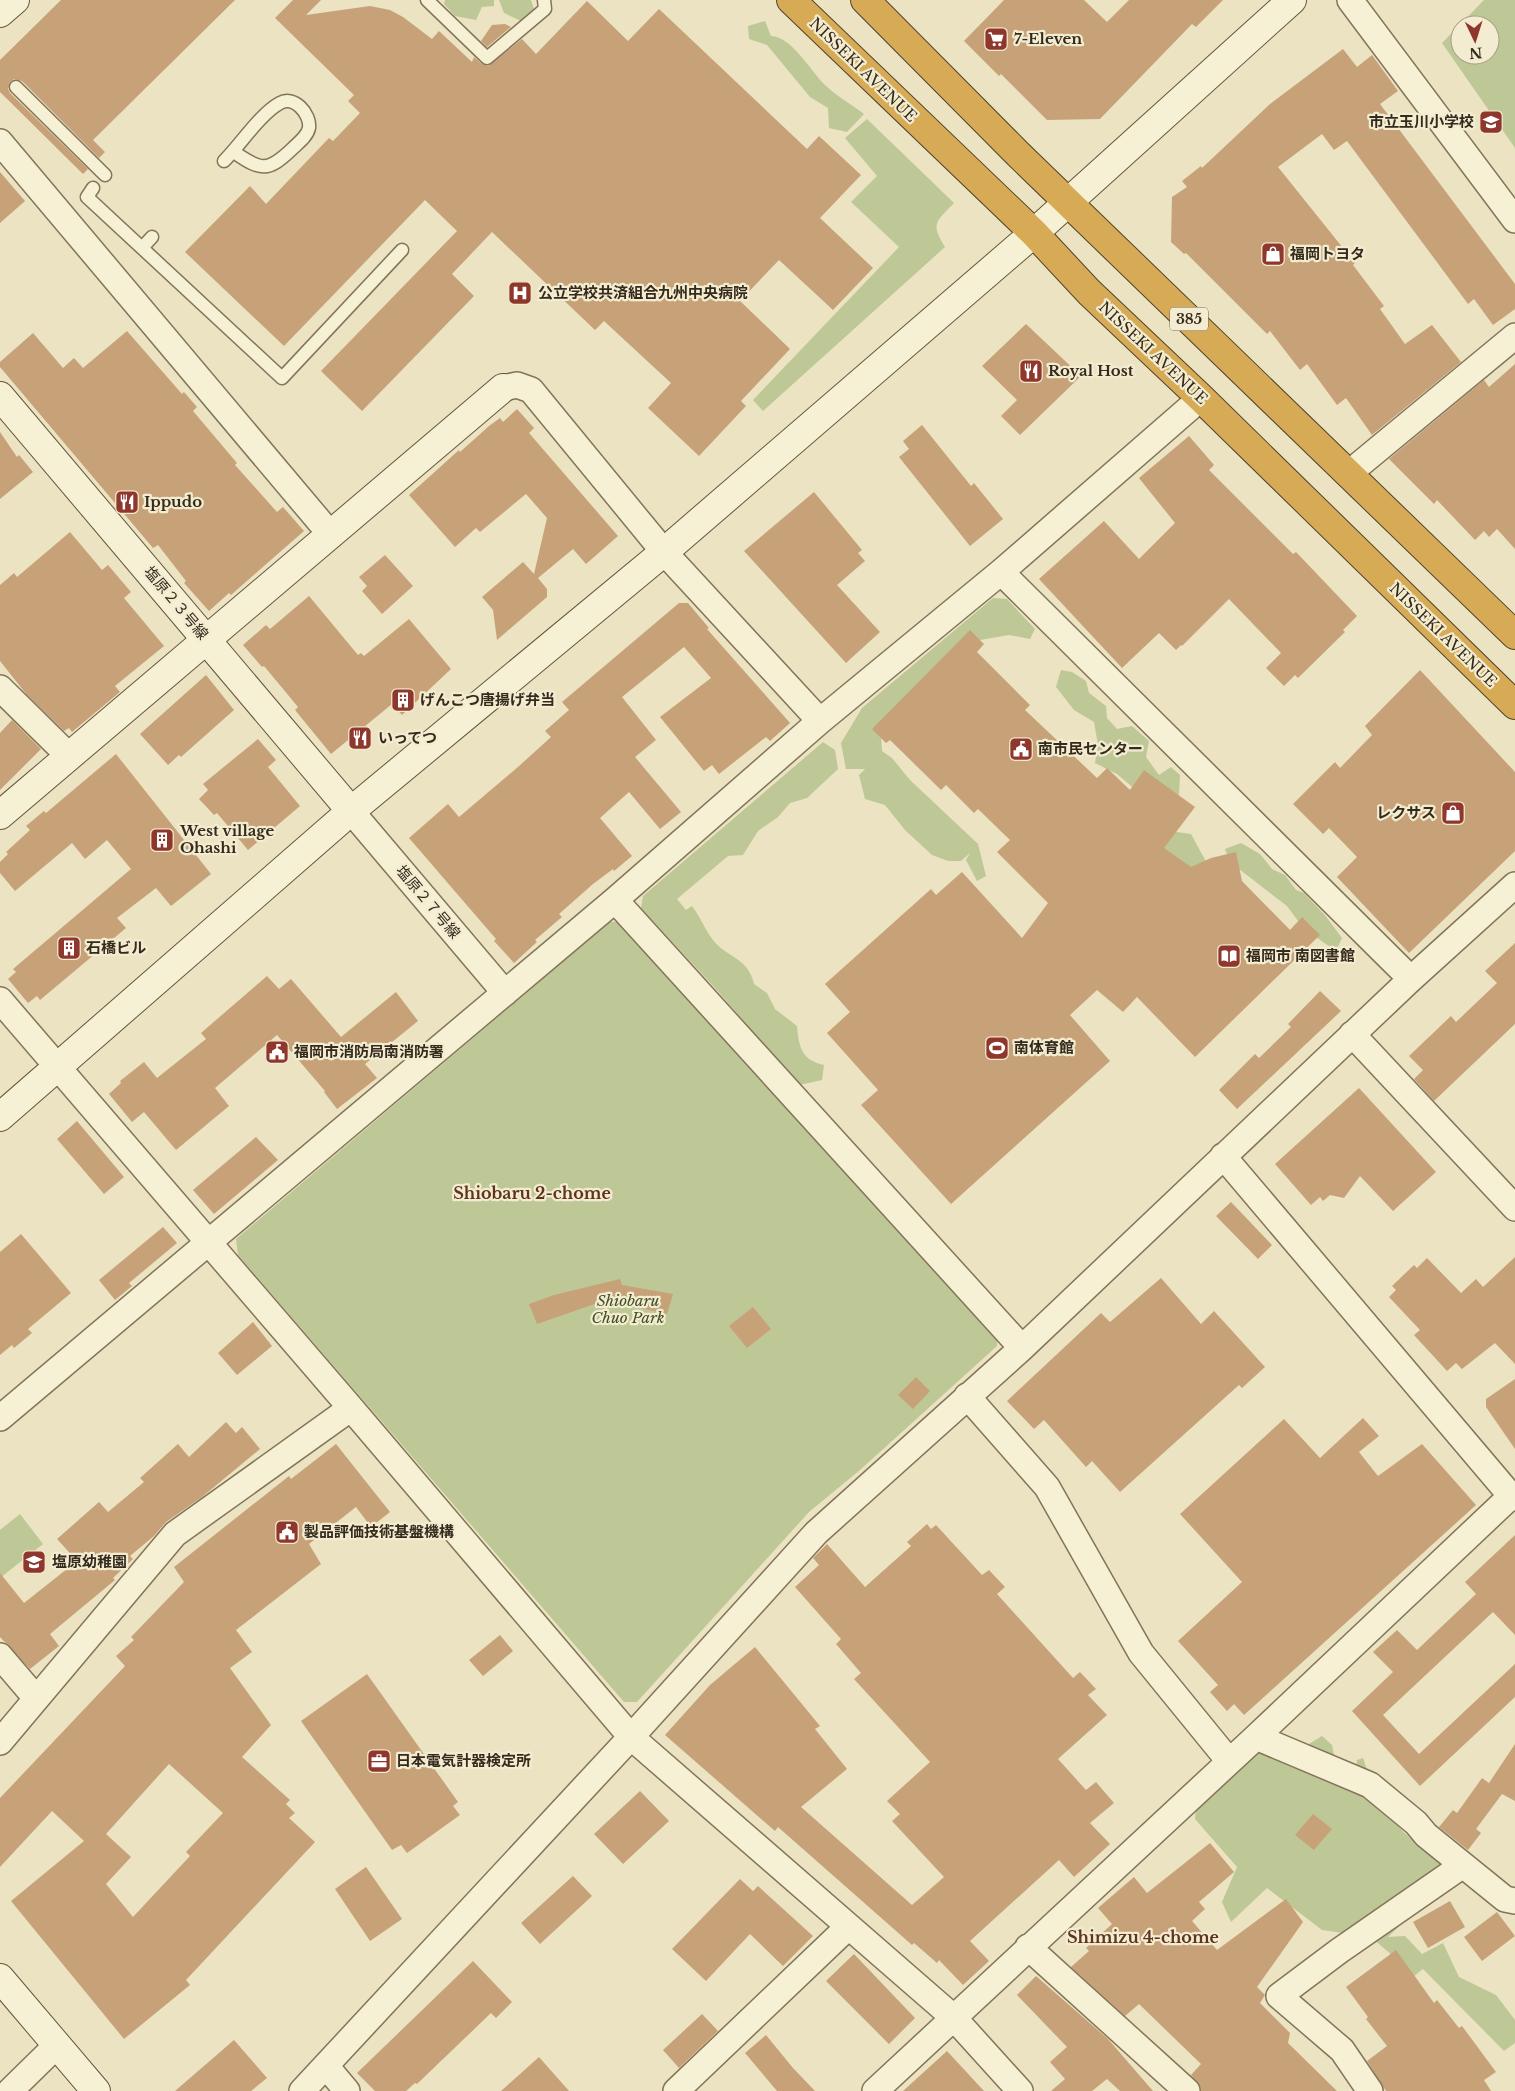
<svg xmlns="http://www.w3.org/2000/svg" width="1515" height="2091" viewBox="0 0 1515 2091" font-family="'Libre Baskerville','Noto Sans JP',serif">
  <rect width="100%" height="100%" fill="#ebe3c1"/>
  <!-- green -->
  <path fill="#bdc896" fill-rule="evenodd" d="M445,0H494V6L482,7L476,20L455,16L444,4Z
    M499,0H531L534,9L521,21L504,13Z
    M1484,0H1515V148L1442,43ZM1460,25H1490V55H1460Z
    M765,21L771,36C792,37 810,70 824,84C835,95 851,104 864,114L847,132L829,128L828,108L810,97L767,45L749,39L748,26Z
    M867,119L954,203C936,222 930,223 945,247L763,411L753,400L899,247L851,202L877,176L845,138Z
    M993,598L1007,599L1035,629L1030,639L1009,635L974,641L881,736L882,751L892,758L910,780L978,844L986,876L977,881L966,860L970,853L961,861H948L932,855L905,830L885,805L865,799L859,775L865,769H846L841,743L862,708Z
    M1061,670L1072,672L1086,681L1089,693L1106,706L1107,718L1117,729L1132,726L1149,741L1146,757L1159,775L1171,767L1180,775L1179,795L1162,787L1137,791L1117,774L1095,763L1098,745L1094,722L1074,710L1056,687Z
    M823,742L835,750L838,769L807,798L790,803L778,817L758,831L743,855L728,856L677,899L686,910L692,906C700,916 705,930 713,940C727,958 748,957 754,984L767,993L775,1009L797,1026C799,1047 801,1060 824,1065L822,1080L799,1085L715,988L641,908L643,896Z
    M1170,831L1191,834L1210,869L1177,889L1153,836Z
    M1241,843L1260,854L1272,869L1285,875L1296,890L1304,893L1324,914L1342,938L1336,951L1304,929L1287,906L1230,862L1225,849Z
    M624,921L998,1329L997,1346L860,1470L809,1512L637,1702H624L238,1255L236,1239L610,922Z
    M20,1514L43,1544L0,1578V1530Z
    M1322,1736L1332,1745L1335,1760L1356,1773L1357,1760L1363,1758C1372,1785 1387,1818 1409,1837C1424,1849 1441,1859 1457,1870L1388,1937L1405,1936L1422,1954L1443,1943L1459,1977L1496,1995L1515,2020V2043L1504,2051L1423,1969L1404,1984L1402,1964L1371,1937L1322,1930L1267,1888L1231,1922L1222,1902L1237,1867L1195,1819L1197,1800L1247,1751L1304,1747Z"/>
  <!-- building -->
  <path fill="#c7a279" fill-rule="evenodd" d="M61,0H235L93,140L105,152L99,158L22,81L14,79L10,82L8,89L10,93L88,169L83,174L0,92V60Z
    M293,0H321L306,15L370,6L390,10L403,17L432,39L439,31L472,62L474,57L482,64L488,66L522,39L536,54L587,1L628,41L659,9L807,149L819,136L861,175L820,218L873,268L833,310L779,260L740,301L790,349L741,401L746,406L699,456L648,408L671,383L604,321L595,330L492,232L452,274L474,296L362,411L321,371L457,231L425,200L284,346L185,252L250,186L266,204L329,138L333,141L360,113L348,101L354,95L275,18Z
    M1004,0H1084L1107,22L1129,0H1223L1196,27L1192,24L1100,119L1047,120L1001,74L999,76L964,41Z
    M505,24L511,27L487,47L481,41L492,25Z
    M1343,49L1357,67L1372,55L1398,91L1380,104L1515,284V309L1493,325L1474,299L1468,304L1347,141L1334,150L1322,134L1278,167L1355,263L1353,265L1384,306L1380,309L1405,344L1432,325L1461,362L1372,435L1346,398L1337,405L1307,364L1300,370L1270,331L1267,334L1186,253L1184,254L1171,242L1172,197L1187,187L1182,181L1201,166L1202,168L1270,104Z
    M0,172L25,201L0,223Z
    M1026,324L1081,376L1020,435L1001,416L1017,400L982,366Z
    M127,331L182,394L184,392L197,407L193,411L237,463L235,465L277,512L283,507L304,531L231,595L229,593L209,611L184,583L186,581L158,545L153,548L0,367V362L33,333L63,368L74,358L83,368Z
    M1515,364V549L1497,529L1489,537L1484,531L1475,540L1437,500L1434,504L1389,459L1484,380L1489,387Z
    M517,409L534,428L529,433L618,536L586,564L573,549L538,578L547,589V597L497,640L493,610L482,597L523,562L534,574L547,518L526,494L480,532L476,528L455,547L409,495L459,450L460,452L489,426L500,418L503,422Z
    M922,425L971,486L974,483L1003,519L970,546L899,457L909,449L903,441Z
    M0,432L17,457L19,455L33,472L0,499Z
    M1189,436L1214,465L1209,470L1293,554L1296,552L1357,616L1343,630L1345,632L1298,678L1295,675L1284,686L1266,668L1281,653L1229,599L1182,646L1181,645L1176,650L1159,633L1122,668L1039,579L1104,521L1139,559L1175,523L1139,478Z
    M814,492L862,550L858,553L865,561L837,585L880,632L846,663L744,551Z
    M70,532L102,570L108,565L131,592L124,598L164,646L115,686L120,692L72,732L69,728L64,731L27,695L0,661V585L14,573L17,577Z
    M385,555L413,586L382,614L362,591L367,586L359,577Z
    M309,596L358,655L361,653L364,656L409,619L451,669L402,715L392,704L331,754L295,710L298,707L264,666L262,667L243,645L266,625L270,629Z
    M679,603H688L709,628L707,629L790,723L770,741L766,737L719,774L712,765L704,771L660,717L711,678L684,647L622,697L656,740L635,757L681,812L660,829L629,792L600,818L632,856L614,871L613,869L593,884L559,914L562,917L535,940L537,942L514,963L494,941L496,939L409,838L448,804L459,817L518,767L551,737L545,731L569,710L562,702Z
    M970,630L984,644L977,652L1030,705L1025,710L1097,778L1107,768L1130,790L1144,770L1195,807L1164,848L1191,867L1211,858L1236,852L1242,881L1290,930L1302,917L1320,935L1195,1057L1137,997L1123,1012L1097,990L1070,1015L1110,1061L951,1204L861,1105L878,1090L827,1033L850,1012L825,984L931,889L936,895L962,872L1022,938L1048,903L997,852L1010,840L978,809L974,813L946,785L941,790L890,740L886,743L872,729Z
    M1420,670L1515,772V851L1409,953L1337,877L1357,857L1329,828L1323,834L1293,804L1335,762L1340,768L1372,735L1365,726Z
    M206,675L234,710L181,757L179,755L168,765L140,734Z
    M12,720L41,749L0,790V733Z
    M258,739L276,760L268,767L300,806L248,850L217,813L214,815L199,799L208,790L203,784Z
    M116,754L211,874L171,906L156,888L117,918L126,928L40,1000L37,996L28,1003L8,979L16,972L13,969L131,869L107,840L85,859L72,843L15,891L0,873V862L8,854L6,852L30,830L26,826L44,811L46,813Z
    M1515,943V1024L1434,1101L1414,1079L1423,1070L1409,1056L1451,1016L1456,1022L1497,983L1485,971Z
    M267,976L279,989L291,979L341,1037L396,992L418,1021L365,1064L377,1078L337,1109L324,1092L325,1091L277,1035L215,1088L229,1106L176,1150L144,1112L132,1122L109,1094L121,1083L120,1081L144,1062L157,1078L206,1039L201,1033Z
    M1320,991L1341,1011L1237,1109L1219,1090L1255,1054L1259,1058L1291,1027L1288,1024Z
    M1359,1088L1436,1172L1393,1211L1360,1176L1344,1198L1330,1195L1323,1201L1320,1197L1311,1205L1275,1164Z
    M77,1121L124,1177L104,1194L57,1139Z
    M256,1137L278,1160L214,1214L193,1190Z
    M1231,1202L1272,1245L1258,1259L1216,1216Z
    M163,1227L177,1243L129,1283L132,1286L115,1300L99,1280Z
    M21,1234L71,1293L28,1329L32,1333L14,1348L12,1345L0,1355V1252Z
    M1515,1257V1364L1495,1343L1462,1369L1456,1363L1447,1371L1414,1335L1420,1330L1389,1297L1396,1290L1392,1286L1414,1265L1417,1268L1427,1258L1461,1293L1476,1279L1483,1287Z
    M1161,1278L1201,1324L1214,1311L1265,1367L1242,1388L1239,1385L1120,1492L1092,1461L1086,1467L1044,1420L1034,1429L1007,1401L1101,1313L1110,1322Z
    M620,1279L622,1285L673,1294L667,1314L606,1300L537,1324L529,1304L554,1295Z
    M753,1307L771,1329L747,1348L729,1326Z
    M253,1322L272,1346L237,1375L218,1353Z
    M916,1377L930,1391L913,1409L898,1395Z
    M1515,1379V1449L1486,1407V1399Z
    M1363,1418L1379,1436L1359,1452L1378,1476L1422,1444L1476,1505L1244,1715L1234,1704L1227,1711L1210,1692L1218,1685L1178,1641L1242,1582L1180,1514L1284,1419L1320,1458Z
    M226,1422L236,1433L242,1427L260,1449L202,1497L166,1522L154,1536L130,1556L133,1559L113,1578L115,1580L50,1634L59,1646L30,1669L0,1637V1573L24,1603L77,1561L57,1539L99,1502L108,1512L144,1482L140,1478L178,1444L189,1457Z
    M336,1444L390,1512L371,1527L356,1507L309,1544L321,1564L236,1630L252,1652L230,1668L271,1725L242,1757L290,1800L286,1804L295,1813L289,1818L315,1842L186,1980L190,1985L124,2039L11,1901L84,1841L52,1811L0,1867V1798L125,1666L116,1656L134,1640L131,1637L184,1582L174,1567L289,1476L291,1479ZM169,1764L223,1813L186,1852L190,1856L133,1917L106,1884L131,1857L106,1834Z
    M927,1524L931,1529L936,1525L982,1575L989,1570L1005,1587L997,1594L1073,1678L1080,1672L1096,1689L1088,1695L1107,1715L1058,1759L1086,1790L1096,1782L1114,1803L1090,1823L1110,1844L1074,1877L1059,1860L970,1941L989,1961L963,1985L939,1960L937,1963L914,1943L912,1945L778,1827L775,1831L665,1735L710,1685L755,1647L820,1726L815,1729L847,1769L801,1807L912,1905L944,1877L892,1821L900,1814L887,1801L930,1762L854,1679L861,1673L836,1644L841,1639L795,1587L819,1565L813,1558L827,1544L865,1587L911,1546L907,1542Z
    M1515,1535V1635L1493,1612L1383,1715L1419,1754L1515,1664V1697L1420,1786L1352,1711L1393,1672L1373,1652L1397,1630L1417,1650L1476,1594L1465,1582Z
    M500,1635L513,1651L483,1676L469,1660Z
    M367,1674L458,1802L453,1806L460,1815L407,1853L401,1845L392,1850L301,1721Z
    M1515,1744V1801L1502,1794L1476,1829L1481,1833L1468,1850L1439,1827L1453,1810L1457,1813L1482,1778L1489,1783Z
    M640,1791L669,1821L623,1864L594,1834Z
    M1313,1814L1332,1829L1314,1850L1295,1835Z
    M1210,1843L1234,1872L1199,1902L1205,1909L1192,1921L1217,1950L1286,1899L1303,1922L1257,1987L1265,1995L1260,2003L1290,2033L1288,2043L1337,2091H1201L1200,2086L1191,2075L1201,2064L1139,2004L1125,2016L1071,1967L1089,1951L1086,1948L1112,1924L1098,1908L1134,1877L1147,1893Z
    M366,1867L402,1919L370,1941L335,1889Z
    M573,1876L592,1896L540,1944L521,1923Z
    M740,1879L753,1891L758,1886L813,1936L783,1966L750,1934L706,1981L672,1949Z
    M1450,1901L1465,1927L1428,1948L1413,1922Z
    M1497,1912L1515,1936L1482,1961L1464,1937Z
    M1396,1950L1434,2003L1437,2000L1459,2028L1462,2026L1496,2072L1484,2080L1491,2091H1386L1384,2088L1367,2061L1387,2046L1366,2019L1368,2017L1346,1987Z
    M854,1954L915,2018L889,2044L826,1981Z
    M473,1961L512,2002L496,2018L491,2013L417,2084L415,2083L406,2091H375L357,2073Z
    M1036,1976L1108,2039L1153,2091H1120L1107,2079L1092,2091H1051L1065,2079L1050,2062L1067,2047L1017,1995Z
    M702,2014L718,2031L679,2068L663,2050Z
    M766,2035L793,2068L815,2091H777L745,2053Z
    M234,2040L267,2078L251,2091H175Z
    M947,2051L984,2091H903Z
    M539,2057L569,2091H501Z"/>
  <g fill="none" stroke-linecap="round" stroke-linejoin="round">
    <!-- lane casing -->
    <g stroke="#83745a" stroke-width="15">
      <path id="lane" d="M427,0L487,58L545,9L544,0
        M16,87L105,175
        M224,161C241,144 260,114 280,103C294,95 311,114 309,128C307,137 298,143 292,149C268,172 261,171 234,152
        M93,188L87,197L282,378L402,250
        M142,248L152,237"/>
    </g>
    <!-- street casing -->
    <g stroke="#83745a" stroke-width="28">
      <path id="street" d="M1350,0L1515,220
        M0,142L331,535
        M503,388L517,385L531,390L664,552L820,721
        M1348,474L1515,336
        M1001,572L1411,979
        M0,688L69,756
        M351,811L505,993
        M615,900L1022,1348
        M0,1000L351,1408L631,1737L953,2017L1020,2091
        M1352,1034L1515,1208
        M1223,1156L1511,1496L1515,1498
        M967,1396L1047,1487L1141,1653L1229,1761
        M0,1418L615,900L820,721L1001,572L1201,398
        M0,1656L35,1697
        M1256,1737L1370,1785L1416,1823L1426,1835L1505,1899L1515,1901
        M0,1742L175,1534L351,1408
        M1028,1947L1187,2091
        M326,2066L347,2091
        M10,2091L57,2045
        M302,2091L631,1737L816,1533L1022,1348L1411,979L1515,885
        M676,2091L848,1927
        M875,2091L1256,1737L1511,1496
        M1370,2091L1342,2050L1279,1996L1339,1951L1463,1865"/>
    </g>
    <!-- secondary casing -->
    <g stroke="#65553d" stroke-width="30">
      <path id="secondary" d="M0,13L15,0
        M0,396L351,811
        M0,815L503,388
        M0,1117L351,811L664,552L1034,233L1292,0
        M0,1978L96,2091"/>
    </g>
    <!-- highway casing -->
    <g stroke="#51422e" stroke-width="30">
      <path id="highway" d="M791,0L1034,233L1089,292L1201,398L1515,705
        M865,0L1018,154L1515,635"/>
    </g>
    <!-- lane -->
    <use href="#lane" stroke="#f6f0d4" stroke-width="12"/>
    <!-- street -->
    <use href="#street" stroke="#f6f0d4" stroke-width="25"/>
    <!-- secondary -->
    <use href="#secondary" stroke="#f6f0d4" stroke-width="28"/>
    <!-- highway -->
    <use href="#highway" stroke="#d7ab56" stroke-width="28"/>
  </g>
  <!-- icons -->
  <defs>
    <g id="supermarket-square" transform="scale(1.25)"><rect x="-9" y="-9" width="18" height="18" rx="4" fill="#8f372d" stroke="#f3ecd0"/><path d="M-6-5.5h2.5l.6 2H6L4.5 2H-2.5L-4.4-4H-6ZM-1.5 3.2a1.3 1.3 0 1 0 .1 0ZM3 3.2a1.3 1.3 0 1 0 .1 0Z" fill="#fff"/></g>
    <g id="school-square" transform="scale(1.25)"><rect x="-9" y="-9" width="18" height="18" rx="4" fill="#8f372d" stroke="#f3ecd0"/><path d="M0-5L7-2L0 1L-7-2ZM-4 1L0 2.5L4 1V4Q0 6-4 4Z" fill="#fff"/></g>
    <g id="shop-square" transform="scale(1.25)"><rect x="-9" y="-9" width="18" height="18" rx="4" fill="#8f372d" stroke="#f3ecd0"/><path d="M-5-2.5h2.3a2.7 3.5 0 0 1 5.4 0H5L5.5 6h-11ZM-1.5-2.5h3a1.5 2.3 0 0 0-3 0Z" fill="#fff"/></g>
    <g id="hospital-square" transform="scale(1.25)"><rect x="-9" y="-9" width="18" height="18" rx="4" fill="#8f372d" stroke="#f3ecd0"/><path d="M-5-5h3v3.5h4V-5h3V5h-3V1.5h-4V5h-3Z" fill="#fff"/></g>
    <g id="restaurant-square" transform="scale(1.25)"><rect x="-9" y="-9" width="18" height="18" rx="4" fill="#8f372d" stroke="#f3ecd0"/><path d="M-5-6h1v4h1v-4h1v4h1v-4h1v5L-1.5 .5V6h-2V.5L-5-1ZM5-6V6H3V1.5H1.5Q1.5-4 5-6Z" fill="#fff"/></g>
    <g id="building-square" transform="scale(1.25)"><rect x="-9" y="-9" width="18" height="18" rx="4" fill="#8f372d" stroke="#f3ecd0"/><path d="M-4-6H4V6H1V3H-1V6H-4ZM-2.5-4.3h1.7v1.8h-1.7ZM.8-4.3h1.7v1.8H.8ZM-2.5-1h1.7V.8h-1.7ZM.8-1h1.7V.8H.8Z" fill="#fff"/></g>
    <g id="civic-square" transform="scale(1.25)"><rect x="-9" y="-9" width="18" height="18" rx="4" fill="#8f372d" stroke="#f3ecd0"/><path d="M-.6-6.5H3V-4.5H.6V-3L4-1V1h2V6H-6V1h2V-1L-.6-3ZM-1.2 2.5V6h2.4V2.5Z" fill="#fff"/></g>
    <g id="library-square" transform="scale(1.25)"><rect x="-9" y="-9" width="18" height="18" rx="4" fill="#8f372d" stroke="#f3ecd0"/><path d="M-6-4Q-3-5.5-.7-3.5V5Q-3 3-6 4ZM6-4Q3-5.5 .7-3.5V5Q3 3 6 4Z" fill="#fff"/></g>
    <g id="stadium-square" transform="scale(1.25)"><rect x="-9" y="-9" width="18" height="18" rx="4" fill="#8f372d" stroke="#f3ecd0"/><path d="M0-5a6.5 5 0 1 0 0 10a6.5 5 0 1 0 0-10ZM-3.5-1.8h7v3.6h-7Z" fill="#fff"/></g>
    <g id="office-square" transform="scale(1.25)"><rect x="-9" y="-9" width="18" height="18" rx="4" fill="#8f372d" stroke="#f3ecd0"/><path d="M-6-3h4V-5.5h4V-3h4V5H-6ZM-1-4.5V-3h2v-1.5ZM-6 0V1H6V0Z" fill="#fff"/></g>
  </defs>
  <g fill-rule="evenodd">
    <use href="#supermarket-square" x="996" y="39"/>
    <use href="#school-square" x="1491" y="122"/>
    <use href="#shop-square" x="1273" y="254"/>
    <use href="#hospital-square" x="520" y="293"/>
    <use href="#restaurant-square" x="1031" y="371"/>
    <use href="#restaurant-square" x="127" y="502"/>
    <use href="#building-square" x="403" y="700"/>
    <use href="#restaurant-square" x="360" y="738"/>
    <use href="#civic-square" x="1021" y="749"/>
    <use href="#shop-square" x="1453" y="813"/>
    <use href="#building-square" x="162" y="840"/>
    <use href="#building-square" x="69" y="948"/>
    <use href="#library-square" x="1229" y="956"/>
    <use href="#stadium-square" x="997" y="1048"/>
    <use href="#civic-square" x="277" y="1052"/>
    <use href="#civic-square" x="287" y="1532"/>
    <use href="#school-square" x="34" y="1562"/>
    <use href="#office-square" x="379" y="1761"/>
  </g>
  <g text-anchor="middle" stroke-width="4.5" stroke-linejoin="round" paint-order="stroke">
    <!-- shield labels -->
    <rect fill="#f3ecd0" stroke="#6d6553" stroke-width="1" x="1170" y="307.5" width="38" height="23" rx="4"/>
    <g font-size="14" font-weight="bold" fill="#342b1d">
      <text x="1189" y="324">385</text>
    </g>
    <!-- poi labels -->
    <g font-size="15" font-weight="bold" fill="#342b1d" stroke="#f3ecd0" text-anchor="start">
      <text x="1014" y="44">7-Eleven</text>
      <text x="1474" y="127" text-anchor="end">市立玉川小学校</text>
      <text x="1290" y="259">福岡トヨタ</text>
      <text x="538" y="298">公立学校共済組合九州中央病院</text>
      <text x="1048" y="376">Royal Host</text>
      <text x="144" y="507">Ippudo</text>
      <text x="420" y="705">げんこつ唐揚げ弁当</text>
      <text x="378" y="743">いってつ</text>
      <text x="1038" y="754">南市民センター</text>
      <text x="1436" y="818" text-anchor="end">レクサス</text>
      <text x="180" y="836">West village<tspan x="180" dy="17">Ohashi</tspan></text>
      <text x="86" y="953">石橋ビル</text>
      <text x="1246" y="961">福岡市 南図書館</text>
      <text x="1014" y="1053">南体育館</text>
      <text x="294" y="1057">福岡市消防局南消防署</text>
      <text x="304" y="1537">製品評価技術基盤機構</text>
      <text x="52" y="1567">塩原幼稚園</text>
      <text x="396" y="1766">日本電気計器検定所</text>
    </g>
    <!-- street labels -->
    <g font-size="15" fill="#342b1d" stroke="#f3ecd0">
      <text transform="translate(863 70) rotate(44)" y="5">NISSEKI AVENUE</text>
      <text transform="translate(1153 353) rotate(43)" y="5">NISSEKI AVENUE</text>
      <text transform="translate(176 603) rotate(50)" y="5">塩原２３号線</text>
      <text transform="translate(1443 635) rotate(44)" y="5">NISSEKI AVENUE</text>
      <text transform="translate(428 902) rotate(50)" y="5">塩原２７号線</text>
    </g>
    <!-- park labels -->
    <g font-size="15" font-style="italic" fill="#404f25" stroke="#f3ecd0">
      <text x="628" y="1306">Shiobaru<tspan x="628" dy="17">Chuo Park</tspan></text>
    </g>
    <!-- neighbourhood labels -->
    <g font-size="16" font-weight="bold" fill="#5e331f" stroke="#f3ecd0">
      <text x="532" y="1199">Shiobaru 2-chome</text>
      <text x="1143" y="1943">Shimizu 4-chome</text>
    </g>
  </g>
  <!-- north arrow -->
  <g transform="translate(1475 40) rotate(176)"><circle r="24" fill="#f3ecd0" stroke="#a79f88"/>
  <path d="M0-4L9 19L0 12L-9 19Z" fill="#8f372d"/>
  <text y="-8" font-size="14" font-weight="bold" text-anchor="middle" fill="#342b1d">N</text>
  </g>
</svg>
